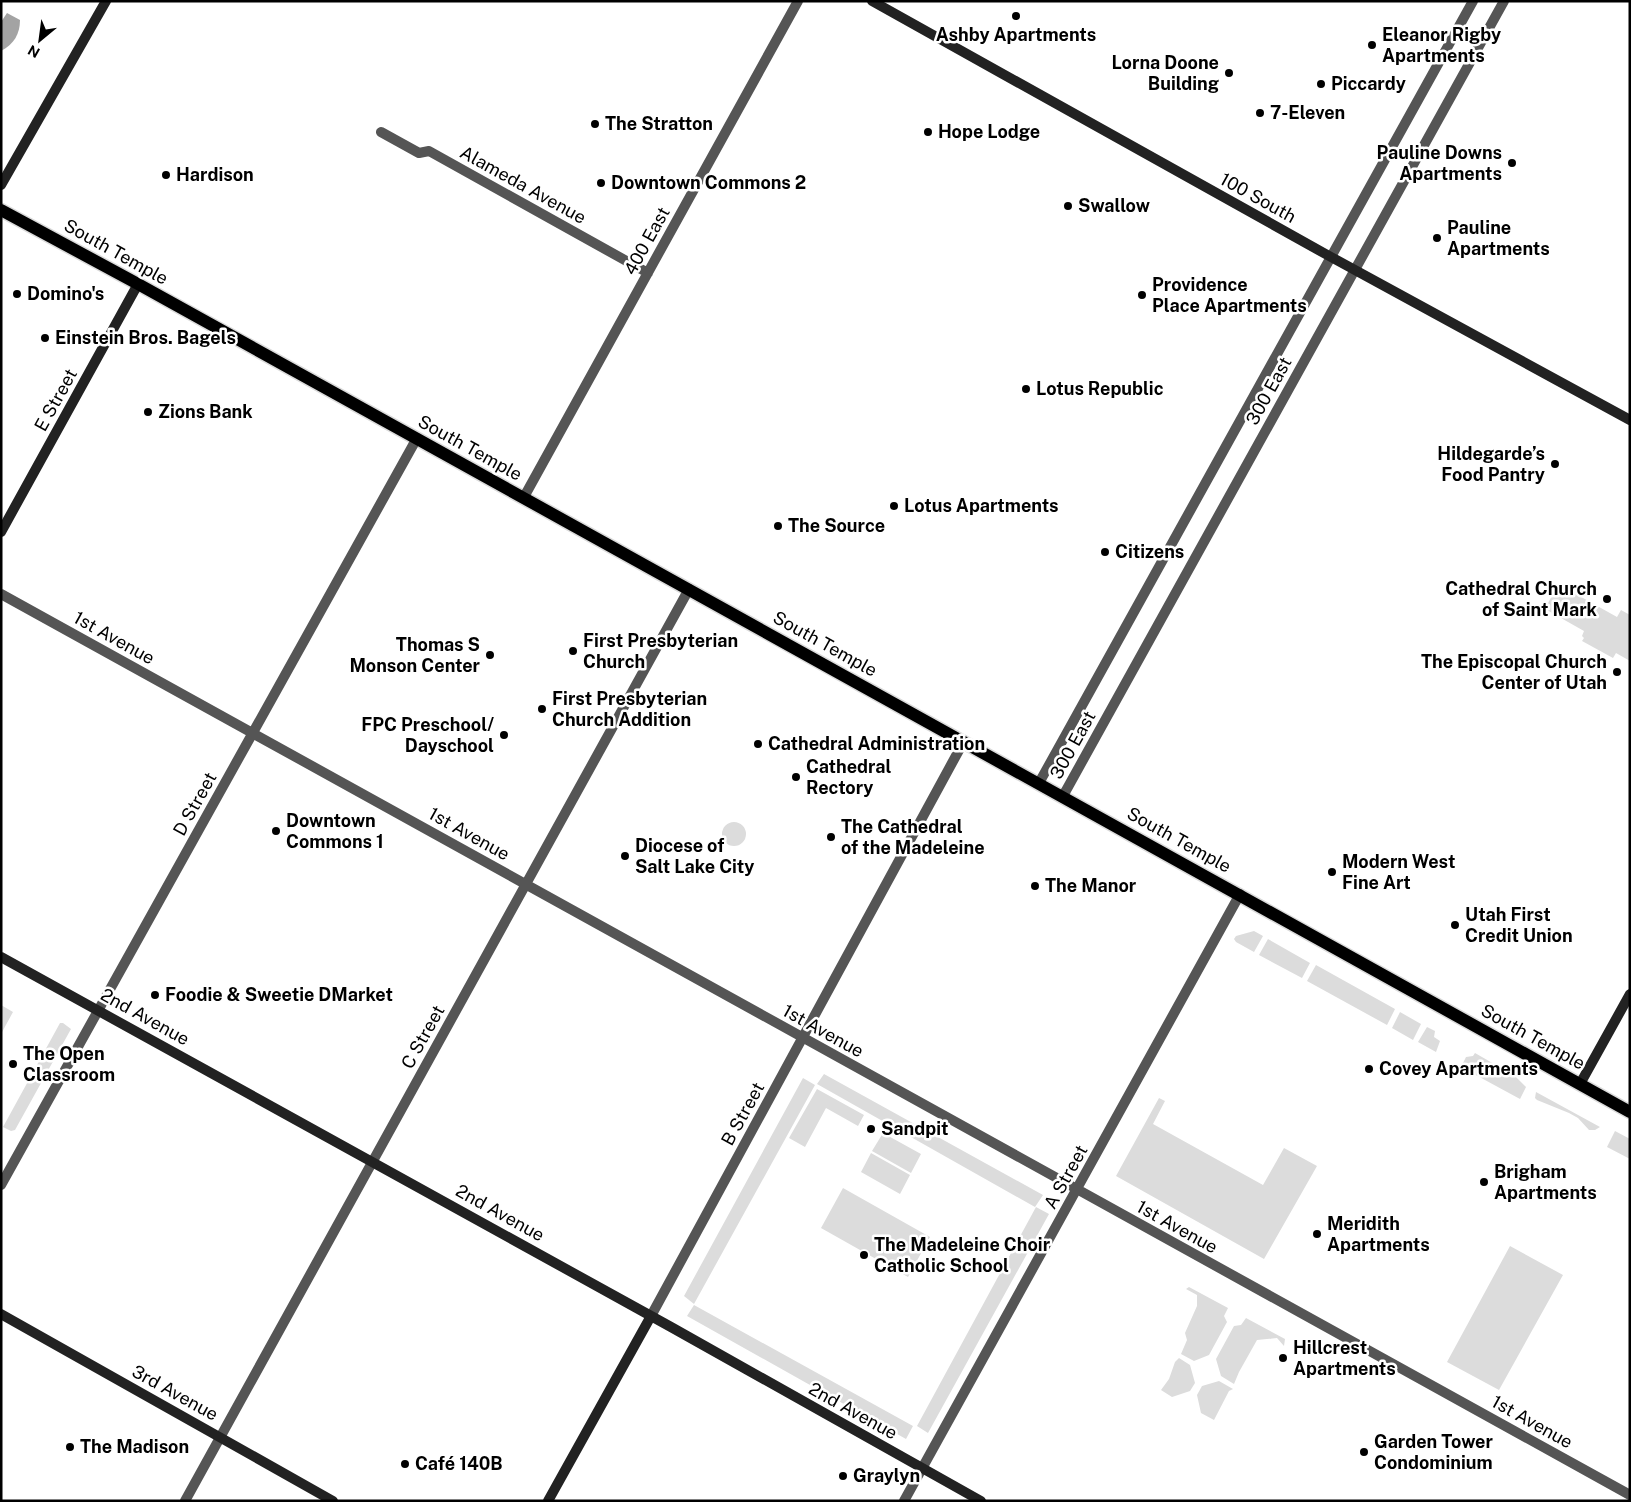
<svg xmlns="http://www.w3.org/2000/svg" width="1631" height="1502" viewBox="0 0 1631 1502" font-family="'Public Sans',sans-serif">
  <rect width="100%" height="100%" fill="#fff"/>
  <!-- green -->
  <path fill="#dcdcdc" d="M1558,584L1617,617L1621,610L1630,615V661L1616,653L1613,658L1582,641L1584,638L1582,636L1584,631L1545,609Z
    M722 834a12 12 0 1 1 24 0a12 12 0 1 1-24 0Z
    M1254,931L1263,936L1254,952L1236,942L1234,939L1236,936Z
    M1268,939L1310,963L1302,978L1259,955Z
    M1316,965L1395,1009L1387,1025L1307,981Z
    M1,1005L13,1012L1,1034Z
    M1400,1012L1421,1024L1413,1040L1392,1028Z
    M60,1023H63L71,1029L15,1130L11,1131L3,1127Z
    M1427,1027L1435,1031L1434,1037L1440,1041L1436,1052L1418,1042Z
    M1475,1053L1515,1076L1526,1087L1520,1099L1461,1067L1466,1057L1473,1056Z
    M824,1074L1043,1195L1035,1207L817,1084Z
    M803,1078L815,1085L694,1304L684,1296Z
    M817,1089L864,1115L858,1126L826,1108L805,1147L789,1138Z
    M1536,1092L1600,1127L1595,1130H1589L1578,1118L1569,1113L1537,1100L1535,1098Z
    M1159,1098L1165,1101L1153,1124L1263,1185L1284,1148L1317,1166L1264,1259L1116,1176Z
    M1615,1131L1630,1139V1159L1607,1147Z
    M883,1133L921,1154L911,1173L872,1151Z
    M871,1153L910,1175L900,1194L861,1172Z
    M843,1188L930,1237L908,1277L821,1228Z
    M1036,1207L1049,1214L928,1433L917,1426Z
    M1510,1246L1563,1275L1499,1390L1447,1362Z
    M1189,1287L1228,1308L1224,1316L1227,1322L1209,1355L1194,1361L1181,1354L1187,1340L1185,1333L1197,1306V1295L1186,1289Z
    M694,1305L913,1426L906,1439L687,1316Z
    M1246,1318L1285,1339L1284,1346L1277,1338L1257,1340L1239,1372L1234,1384L1221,1376L1216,1359L1234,1326L1241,1325Z
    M1179,1358L1190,1365L1195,1383L1190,1391L1172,1397L1161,1390L1169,1379L1175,1362Z
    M1219,1381L1233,1389L1229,1391L1214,1420L1201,1413L1197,1395L1202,1386Z"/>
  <!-- water -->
  <path fill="#a3a3a3" d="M7,13L20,20C20,34 14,44 1,51V22Z"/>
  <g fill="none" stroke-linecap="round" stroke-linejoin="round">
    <!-- primary casing -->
    <g stroke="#dbdbdb" stroke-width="15">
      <path id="primary" d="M1,210L138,284L1630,1112"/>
    </g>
    <!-- street -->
    <path stroke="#555" stroke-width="10" d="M381,132L419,153L429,151L648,273
      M524,497L798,1
      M1,594L1630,1495
      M1039,783L1473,1
      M1063,796L1504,1
      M1,1185L417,438
      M651,1316L964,741
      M185,1501L689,589
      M904,1501L1240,894"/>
    <!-- secondary -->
    <path stroke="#222" stroke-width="10" d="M872,1L1331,257L1630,420
      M1,185L106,1
      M1,532L138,284
      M1,957L671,1327L981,1501
      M1580,1084L1630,994
      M1,1314L333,1501
      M548,1501L651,1316"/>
    <!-- primary -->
    <use href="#primary" stroke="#000" stroke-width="12"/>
  </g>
  <!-- markers -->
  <g fill="#000" stroke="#fff" stroke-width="2">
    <circle cx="1016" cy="16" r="5"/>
    <circle cx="1372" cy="45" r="5"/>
    <circle cx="1229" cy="73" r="5"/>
    <circle cx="1321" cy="84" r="5"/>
    <circle cx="1260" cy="113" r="5"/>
    <circle cx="595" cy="124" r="5"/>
    <circle cx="928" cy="132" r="5"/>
    <circle cx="1512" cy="163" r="5"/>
    <circle cx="166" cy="175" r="5"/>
    <circle cx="601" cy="183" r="5"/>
    <circle cx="1068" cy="206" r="5"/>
    <circle cx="1437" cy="238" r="5"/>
    <circle cx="17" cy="294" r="5"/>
    <circle cx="1142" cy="295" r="5"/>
    <circle cx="45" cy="338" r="5"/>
    <circle cx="1026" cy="389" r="5"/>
    <circle cx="148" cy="412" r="5"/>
    <circle cx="1555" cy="464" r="5"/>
    <circle cx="894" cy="506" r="5"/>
    <circle cx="778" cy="526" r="5"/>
    <circle cx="1105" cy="552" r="5"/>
    <circle cx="1607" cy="599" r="5"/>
    <circle cx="573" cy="651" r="5"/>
    <circle cx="490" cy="655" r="5"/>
    <circle cx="1617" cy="672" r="5"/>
    <circle cx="542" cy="709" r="5"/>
    <circle cx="504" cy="735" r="5"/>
    <circle cx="758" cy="744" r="5"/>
    <circle cx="796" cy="777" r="5"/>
    <circle cx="276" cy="831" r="5"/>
    <circle cx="831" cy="837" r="5"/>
    <circle cx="625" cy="856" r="5"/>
    <circle cx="1332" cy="872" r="5"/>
    <circle cx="1035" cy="886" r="5"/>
    <circle cx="1455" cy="925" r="5"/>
    <circle cx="155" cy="995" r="5"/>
    <circle cx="13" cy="1064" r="5"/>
    <circle cx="1369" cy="1069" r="5"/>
    <circle cx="871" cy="1129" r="5"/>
    <circle cx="1484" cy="1182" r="5"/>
    <circle cx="1317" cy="1234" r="5"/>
    <circle cx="864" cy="1255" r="5"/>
    <circle cx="1283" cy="1358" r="5"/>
    <circle cx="70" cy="1447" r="5"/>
    <circle cx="1364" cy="1452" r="5"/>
    <circle cx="405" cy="1464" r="5"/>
    <circle cx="843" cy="1476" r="5"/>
  </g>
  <g text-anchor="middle" stroke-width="5" stroke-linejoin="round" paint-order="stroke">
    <!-- poi labels -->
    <g font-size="18" font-weight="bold" fill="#000" stroke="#fff" text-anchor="start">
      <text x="1016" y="41" text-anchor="middle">Ashby Apartments</text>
      <text x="1382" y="41">Eleanor Rigby<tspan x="1382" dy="21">Apartments</tspan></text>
      <text x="1219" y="69" text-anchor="end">Lorna Doone<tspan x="1219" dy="21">Building</tspan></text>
      <text x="1331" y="90">Piccardy</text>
      <text x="1270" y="119">7-Eleven</text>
      <text x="605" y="130">The Stratton</text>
      <text x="938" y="138">Hope Lodge</text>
      <text x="1502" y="159" text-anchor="end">Pauline Downs<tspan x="1502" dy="21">Apartments</tspan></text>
      <text x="176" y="181">Hardison</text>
      <text x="611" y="189">Downtown Commons 2</text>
      <text x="1078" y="212">Swallow</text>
      <text x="1447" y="234">Pauline<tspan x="1447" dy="21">Apartments</tspan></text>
      <text x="1152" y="291">Providence<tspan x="1152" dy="21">Place Apartments</tspan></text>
      <text x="27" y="300">Domino's</text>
      <text x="55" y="344">Einstein Bros. Bagels</text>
      <text x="1036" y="395">Lotus Republic</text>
      <text x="158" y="418">Zions Bank</text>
      <text x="1545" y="460" text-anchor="end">Hildegarde’s<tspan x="1545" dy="21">Food Pantry</tspan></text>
      <text x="904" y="512">Lotus Apartments</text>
      <text x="788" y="532">The Source</text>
      <text x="1115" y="558">Citizens</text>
      <text x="1597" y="595" text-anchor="end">Cathedral Church<tspan x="1597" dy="21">of Saint Mark</tspan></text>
      <text x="583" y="647">First Presbyterian<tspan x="583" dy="21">Church</tspan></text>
      <text x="480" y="651" text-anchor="end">Thomas S<tspan x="480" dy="21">Monson Center</tspan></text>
      <text x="1607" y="668" text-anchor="end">The Episcopal Church<tspan x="1607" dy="21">Center of Utah</tspan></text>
      <text x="552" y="705">First Presbyterian<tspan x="552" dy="21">Church Addition</tspan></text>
      <text x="494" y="731" text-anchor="end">FPC Preschool/<tspan x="494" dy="21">Dayschool</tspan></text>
      <text x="768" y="750">Cathedral Administration</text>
      <text x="806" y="773">Cathedral<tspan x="806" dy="21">Rectory</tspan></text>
      <text x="286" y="827">Downtown<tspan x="286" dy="21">Commons 1</tspan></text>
      <text x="841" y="833">The Cathedral<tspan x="841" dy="21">of the Madeleine</tspan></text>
      <text x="635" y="852">Diocese of<tspan x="635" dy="21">Salt Lake City</tspan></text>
      <text x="1342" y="868">Modern West<tspan x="1342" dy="21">Fine Art</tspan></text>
      <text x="1045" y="892">The Manor</text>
      <text x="1465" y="921">Utah First<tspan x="1465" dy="21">Credit Union</tspan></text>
      <text x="165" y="1001">Foodie &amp; Sweetie DMarket</text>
      <text x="23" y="1060">The Open<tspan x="23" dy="21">Classroom</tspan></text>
      <text x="1379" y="1075">Covey Apartments</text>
      <text x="881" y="1135">Sandpit</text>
      <text x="1494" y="1178">Brigham<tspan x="1494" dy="21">Apartments</tspan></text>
      <text x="1327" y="1230">Meridith<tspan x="1327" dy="21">Apartments</tspan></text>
      <text x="874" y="1251">The Madeleine Choir<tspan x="874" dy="21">Catholic School</tspan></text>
      <text x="1293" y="1354">Hillcrest<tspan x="1293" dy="21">Apartments</tspan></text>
      <text x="1374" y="1448">Garden Tower<tspan x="1374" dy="21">Condominium</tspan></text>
      <text x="80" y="1453">The Madison</text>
      <text x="415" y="1470">Café 140B</text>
      <text x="853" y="1482">Graylyn</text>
    </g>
    <!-- street labels -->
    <g font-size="18" fill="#000" stroke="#fff">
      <text transform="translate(523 185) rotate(29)" y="6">Alameda Avenue</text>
      <text transform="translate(1258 198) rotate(29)" y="6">100 South</text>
      <text transform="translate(647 241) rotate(-61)" y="6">400 East</text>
      <text transform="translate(116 252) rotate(29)" y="6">South Temple</text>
      <text transform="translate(1269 391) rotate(-61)" y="6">300 East</text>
      <text transform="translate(56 400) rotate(-61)" y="6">E Street</text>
      <text transform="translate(470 448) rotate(29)" y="6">South Temple</text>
      <text transform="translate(114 638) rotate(29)" y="6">1st Avenue</text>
      <text transform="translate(825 644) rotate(29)" y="6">South Temple</text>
      <text transform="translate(1073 745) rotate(-61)" y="6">300 East</text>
      <text transform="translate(195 804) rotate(-61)" y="6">D Street</text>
      <text transform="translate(469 834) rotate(29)" y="6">1st Avenue</text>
      <text transform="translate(1179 840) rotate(29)" y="6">South Temple</text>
      <text transform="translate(145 1017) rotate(29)" y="6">2nd Avenue</text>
      <text transform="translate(823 1031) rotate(29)" y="6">1st Avenue</text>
      <text transform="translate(423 1037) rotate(-61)" y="6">C Street</text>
      <text transform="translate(1533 1037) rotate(29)" y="6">South Temple</text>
      <text transform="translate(743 1114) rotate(-61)" y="6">B Street</text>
      <text transform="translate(1066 1177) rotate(-61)" y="6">A Street</text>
      <text transform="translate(500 1213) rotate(29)" y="6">2nd Avenue</text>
      <text transform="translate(1177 1227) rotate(29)" y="6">1st Avenue</text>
      <text transform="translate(175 1393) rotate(29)" y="6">3rd Avenue</text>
      <text transform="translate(853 1411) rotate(29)" y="6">2nd Avenue</text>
      <text transform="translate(1532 1422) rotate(29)" y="6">1st Avenue</text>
    </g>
  </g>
  <!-- border -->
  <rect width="1631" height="1502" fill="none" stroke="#000000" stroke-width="5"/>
  <!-- north arrow -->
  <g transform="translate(40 40) rotate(209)" stroke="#ffffff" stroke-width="4" paint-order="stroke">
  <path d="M0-4L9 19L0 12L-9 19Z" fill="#000000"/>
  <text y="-8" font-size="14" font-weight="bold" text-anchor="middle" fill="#000000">N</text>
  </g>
</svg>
